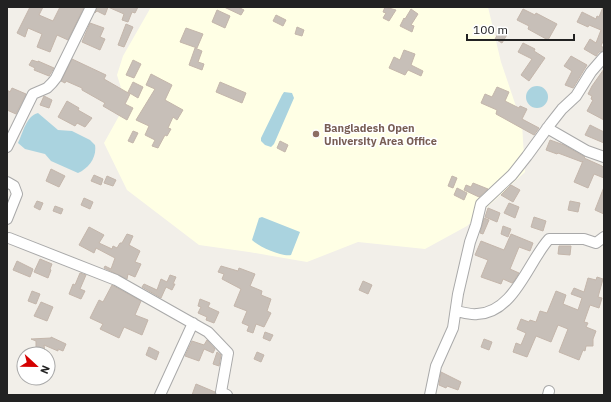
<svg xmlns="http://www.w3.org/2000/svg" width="611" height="402" viewBox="0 0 611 402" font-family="'IBM Plex Sans',sans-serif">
  <rect width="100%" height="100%" fill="#f2efe9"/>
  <!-- education -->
  <path fill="#ffffe5" d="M151,7H488L501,62L522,124L525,172L467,226L425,249L358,242L307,262L249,252L199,245L127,190L104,143L129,98L122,91L117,75L123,56Z"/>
  <!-- water -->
  <path fill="#aad3df" d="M526 97a11 11 0 1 1 22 0a11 11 0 1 1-22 0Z
    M284,92L292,93L294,98L274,144L271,147L265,145L261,141V138L282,95Z
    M38,113L58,130L72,131L90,140L95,145C97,157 89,168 78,173L51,161L45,154L25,149L18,143C23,133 26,116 38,113Z
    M262,217L300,232L291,255C282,257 259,247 252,240L259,218Z"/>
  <!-- building -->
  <path fill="#c7bfb8" stroke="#c4b6ab" d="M30,7H43L39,15L53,21L60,7H84L68,40L57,35L50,52L37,47L42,34L28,28L25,37L17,33Z
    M97,7H138L135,13L132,12L128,22L122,20L124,14L108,7L105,15L97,11L95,13Z
    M224,7H238L244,10L241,15Z
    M385,7L396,10L389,21L383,18L386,13L383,12Z
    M603,7L604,39L601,46L604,48V51L599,52L596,56L584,49L590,39L596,43L601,30L589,25L588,27L577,22L582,12L596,19L597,16L599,17Z
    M411,9L418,14L411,25L414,26L412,32L400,26L404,18L405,19Z
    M523,9L535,15L536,13L557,24L548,40L528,29L529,26L517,20Z
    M217,10L230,16L225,28L212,22Z
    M276,15L286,20L283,26L273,21Z
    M90,23L104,28L100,37L105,39L100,50L82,42Z
    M126,24L133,27L124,47L118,45Z
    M297,27L304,30L302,36L295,34Z
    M186,28L203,34L197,48L180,42Z
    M501,29L508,33L502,43L495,39Z
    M523,43L535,49L534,51L545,58L529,81L521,75L532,59L518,52Z
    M195,48L202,51L198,62L204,64L202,70L189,65Z
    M404,50L415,54L411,65L423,71L421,76L408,70L405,75L389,68L394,57L400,60Z
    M571,56L587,65L573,88L565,85L572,71L564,66Z
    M72,59L106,75L104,79L130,94L125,104L133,108L127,120L103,106L105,103L82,90V88L66,81L65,83L61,81Z
    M32,60L38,62V61L54,68L49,76L34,70L35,68L29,65Z
    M133,60L141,64L134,78L126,75Z
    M604,69V120L587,111L593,100L591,99L592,96L588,94L592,86Z
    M151,74L172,85L165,100L183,110L177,120L173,117L168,128L171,129L167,136L165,135L158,148L152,146L155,140L145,135L149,126L136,120L155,89L146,85Z
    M133,82L143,87L138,98L128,92Z
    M220,82L246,93L242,103L216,92Z
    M497,87L509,92L505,101L519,108L520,106L527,109L522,119L539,128L534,135L496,114L497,110L481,103L485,94L492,97Z
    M12,88L26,94L16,114L7,110V90L10,92Z
    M44,96L52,100L49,108L40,105Z
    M67,101L79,108L78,110L92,118L85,127L77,123L75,126L58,117Z
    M590,125L604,132V143L585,135Z
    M133,131L138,133L133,143L128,141Z
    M550,140L564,145L585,157L584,158L602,166L604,168V178L594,174L588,188L574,182L583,161L582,162L558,153L557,154L546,150Z
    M280,141L288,145L285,152L277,148Z
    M51,169L65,176L59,187L46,181Z
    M94,175L103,179L101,185L91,181Z
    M107,176L116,180L113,186L104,183Z
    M452,176L457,178L453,188L448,186Z
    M473,183L488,189L479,197L464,190L466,185L471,187Z
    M511,185L520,190L513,202L501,195Z
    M604,187V214L595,210Z
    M457,188L467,193L464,200L454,195Z
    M84,198L93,202L90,209L81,205Z
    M37,201L43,203L40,210L34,207Z
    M570,201L580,203L578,212L568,210Z
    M509,203L519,207L515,218L504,213Z
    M55,206L63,209L61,214L53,211Z
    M488,208L500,213L497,222L485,217Z
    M534,217L546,221L543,231L531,227Z
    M484,218L489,220L483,234L480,233Z
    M503,226L511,229L508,237L501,234Z
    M89,227L104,235L99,243L112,249L113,246L117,248L120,243H122L127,234L133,236L129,245L140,251L135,262L141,264L135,277L128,274L127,279L104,268L105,266L111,269L115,258L96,248L94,253L79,245Z
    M511,234L533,243L530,251L519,247L510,269L519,273L514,281L512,283L503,279L501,284L481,277L488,260L475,255L481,241L504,250Z
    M559,246H571L570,255L558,254Z
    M40,259L52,264L50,269L51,270L48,278L34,272Z
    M17,261L33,269L30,277L13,270Z
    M221,266L238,271L239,268L255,274L250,286L262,291L261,295L271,299L267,311L271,313L264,327L256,324L253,333L247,331L249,326L242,323L247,311L234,306L241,289L222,279L224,274L218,272Z
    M80,273L86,275L80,289L85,291L81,299L69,294L73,284L75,285Z
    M170,275L176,277L173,284H175L172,290L166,287L161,298L142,287L144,284L157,290L161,279L167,282Z
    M597,277L603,279L598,297L602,298L599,308L590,305L584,322L588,323L586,327L596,331L593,339V346H586L585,351L583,350L579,360L559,352L568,329L558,325L551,342L536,336L527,357L513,352L516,343L521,345L526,333L517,329L521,319L529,322L530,320L536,322L540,311L547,313L556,291L566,295L563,304L578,310L582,298L571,294L574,288L584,292L588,278L596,280Z
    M363,281L372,285L368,294L359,290Z
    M112,285L141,301L135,315L148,320L142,335L124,327L119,338L100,329L103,324L90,318L99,300L103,302Z
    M32,291L40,294L36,304L28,301Z
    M200,299L210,303L208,307L219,312L214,323L206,320L207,317L198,313L201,307L198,306Z
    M41,302L53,307L47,321L34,316Z
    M265,332L273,335L270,341L263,338Z
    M51,337L66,344L63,351L58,349V351L44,345L45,353L36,354V341L31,339L51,338Z
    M484,339L492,342L489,350L481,347Z
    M207,340L215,349L213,353L204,349L199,361L185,356L192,341L204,345Z
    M149,347L159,352L156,360L146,355Z
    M217,352L221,355L219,366L213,364Z
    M257,352L264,355L261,362L254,359Z
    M441,372L461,382L458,390L447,386L446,388L439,385Z
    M196,384L215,392V395H192Z"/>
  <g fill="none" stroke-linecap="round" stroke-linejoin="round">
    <!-- minor casing -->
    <g stroke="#a9a9a9" stroke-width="12">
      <path id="minor" d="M547,128L587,151L604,157
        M7,147L33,94L47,88L52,83L56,78L91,7
        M7,182L14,186L17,194L7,219
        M9,238L116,280L208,332L228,353L221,392L227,395
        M456,311C462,312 470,315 477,314C514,313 528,262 549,239H584L596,243L604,237
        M160,395L193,323
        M430,395L436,366L453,328L458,294L470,242L476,225L481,204L512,175L527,156L551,123L562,109L576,96L591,72L604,57
        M548,395L549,391"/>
    </g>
    <!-- minor -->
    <use href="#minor" stroke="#fff" stroke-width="10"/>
  </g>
  <!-- markers -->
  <circle fill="#8d6e63" stroke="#fff" stroke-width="1.5" cx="316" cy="134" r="4"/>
  <g text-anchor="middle" stroke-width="3" stroke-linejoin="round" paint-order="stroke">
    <!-- education labels -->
    <g font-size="11" font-weight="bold" fill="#785e54" stroke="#fff" text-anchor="start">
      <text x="324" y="132">Bangladesh Open<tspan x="324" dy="13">University Area Office</tspan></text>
    </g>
  </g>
  <!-- border -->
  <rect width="611" height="402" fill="none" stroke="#222222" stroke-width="16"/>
  <!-- north arrow -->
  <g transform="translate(36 366) rotate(112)"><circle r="19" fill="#ffffff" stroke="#a7a7a7"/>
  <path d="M0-3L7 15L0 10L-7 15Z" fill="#d40000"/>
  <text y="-6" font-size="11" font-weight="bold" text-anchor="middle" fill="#222222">N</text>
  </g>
  <!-- scale -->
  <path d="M467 34v6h107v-6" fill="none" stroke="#222222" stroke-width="2"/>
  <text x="473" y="34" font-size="12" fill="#222222" stroke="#ffffff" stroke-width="3" paint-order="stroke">100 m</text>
</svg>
